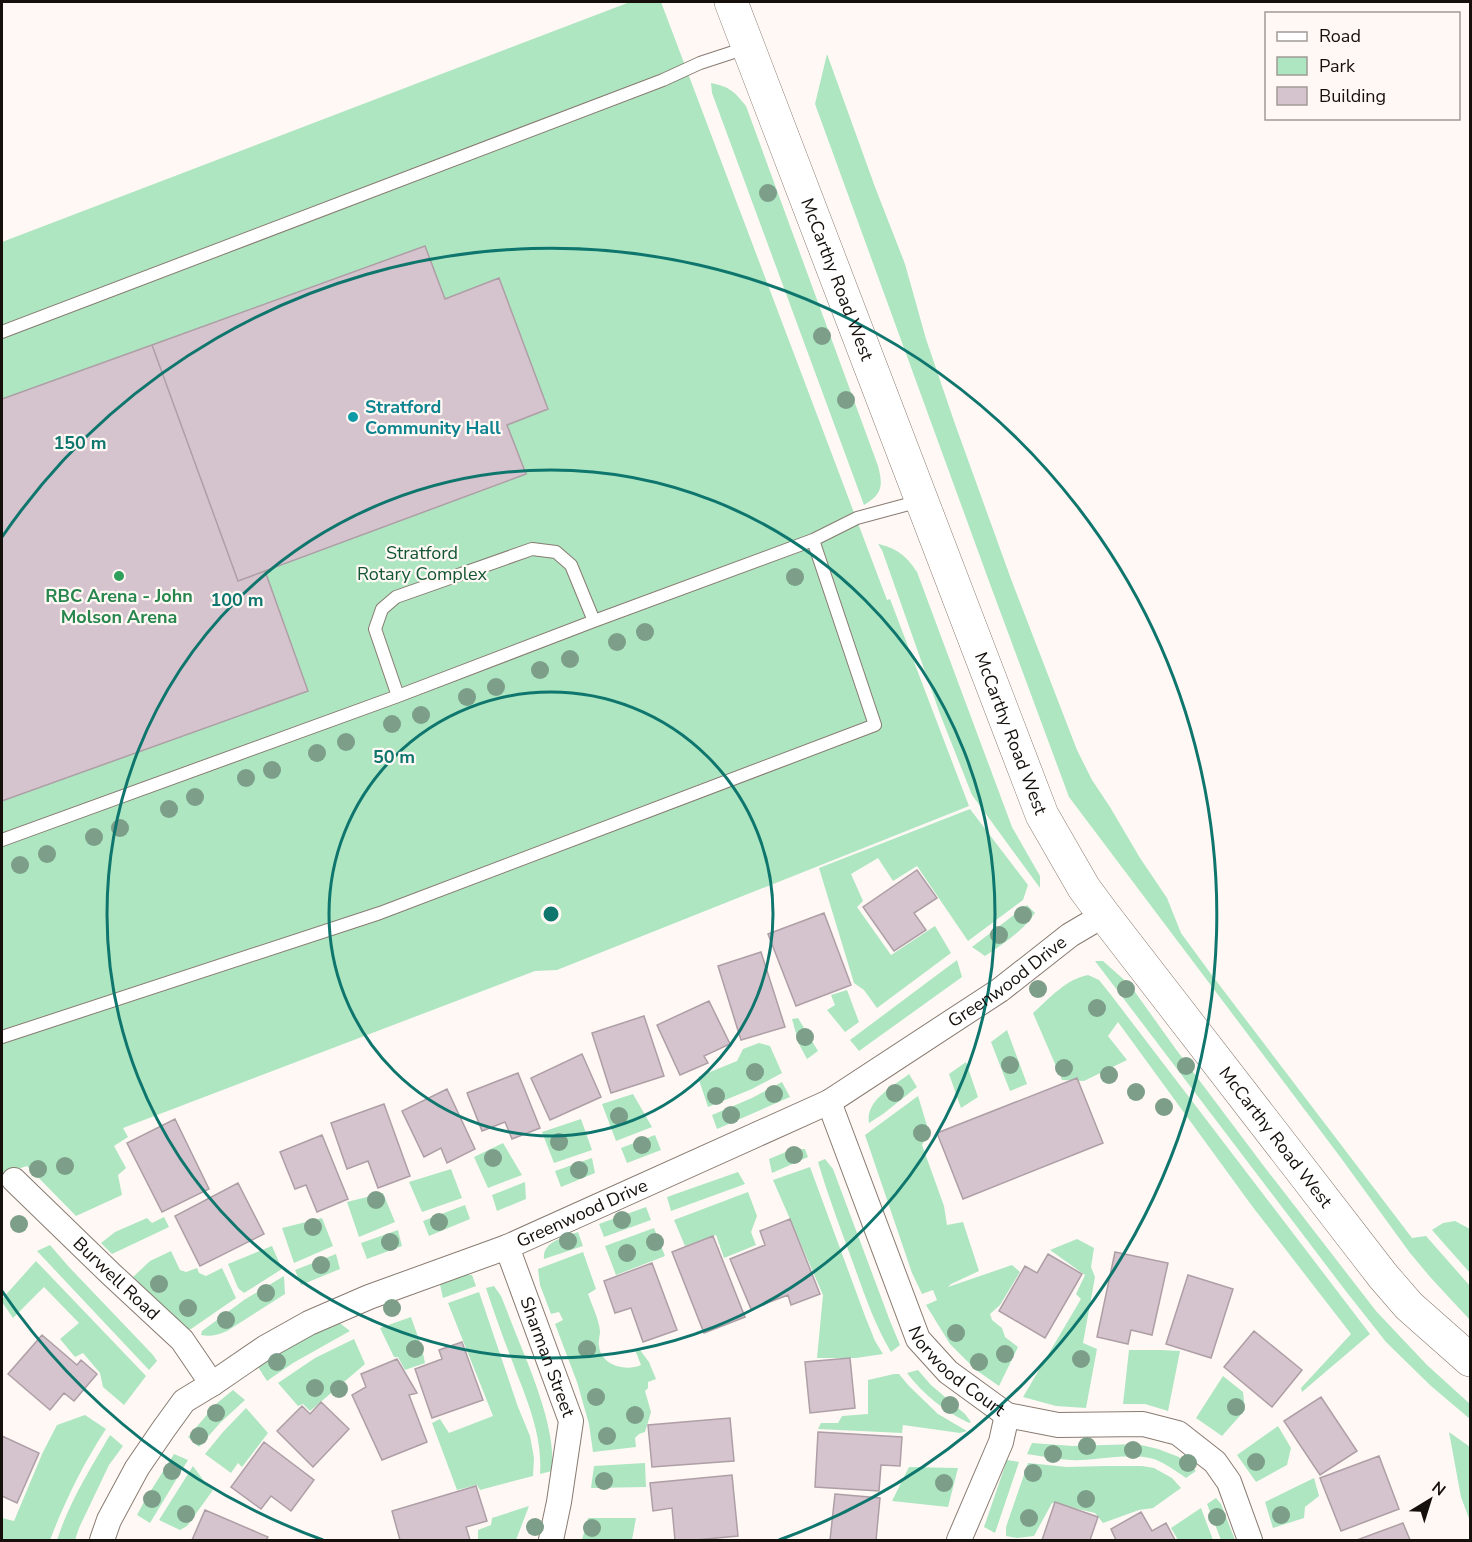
<svg xmlns="http://www.w3.org/2000/svg" width="1472" height="1542" viewBox="0 0 1472 1542" font-family="'Nunito Sans',sans-serif">
  <rect width="100%" height="100%" fill="#fff8f4"/>
  <!-- green -->
  <path fill="#ade6c1" d="M630,2H661L887,600L890,599L969,806L557,970L535,971L123,1128L128,1137L114,1146L126,1168L118,1175L122,1195L76,1216L27,1166L2,1174V242Z
    M827,54L875,187L905,264L926,339L955,424L1011,579L1077,750L1092,780L1110,807L1140,858L1167,898L1181,933L1211,974L1412,1238L1426,1236L1470,1286V1320L1431,1278L1410,1253L1341,1158L1069,797L990,584L815,104Z
    M711,83C730,87 734,91 746,106L878,466C883,485 883,494 864,505L712,93Z
    M878,544C896,548 906,555 917,572L1012,827L1040,876V888L972,795L940,714L882,550Z
    M970,809L1028,885L1023,900L968,941L917,866L893,881L878,858L851,874L863,901L857,907L891,955L935,926L951,953L877,1008L864,990L854,983L819,868Z
    M1027,905L1035,913C1022,932 1004,943 985,956L972,947Z
    M957,960L962,977L859,1051L850,1040Z
    M1095,961H1103L1130,985L1175,1048L1263,1165L1376,1311L1427,1365L1470,1404V1419L1431,1386L1386,1342L1345,1290Z
    M1088,975L1099,980L1111,995L1370,1334L1302,1392L1301,1388L1351,1334L1252,1206L1118,1022L1108,1036L1127,1060L1084,1081L1062,1080L1033,1013C1050,998 1066,979 1088,975Z
    M847,990L859,1022L845,1032L827,1010L835,1005L831,995Z
    M798,1018L818,1051L807,1059L799,1044L792,1019Z
    M1007,1030L1027,1084L1010,1091L991,1042Z
    M759,1043L770,1046L782,1073L752,1089L708,1107L698,1077L737,1061L743,1049Z
    M966,1062L978,1097L961,1108L949,1074Z
    M909,1074L917,1087L883,1114L869,1123C865,1100 894,1086 909,1074Z
    M782,1082L790,1097L717,1129L712,1115L752,1098Z
    M633,1094L652,1127L616,1141L602,1104Z
    M918,1096L929,1132L922,1145L944,1206L947,1225L963,1222L979,1271L951,1284L948,1287L1012,1265L1020,1272L1000,1305L990,1314L992,1320L1002,1328L1005,1337L1018,1347L999,1386L976,1370L950,1344L926,1305L937,1300L933,1290L922,1294L912,1273L865,1135Z
    M581,1119L592,1150L554,1163L542,1132Z
    M655,1135L661,1150L627,1163L621,1148Z
    M503,1143L522,1175L488,1188L474,1157Z
    M793,1149H805L808,1157L772,1173L769,1159Z
    M592,1158L595,1173L561,1187L555,1171Z
    M825,1159L833,1169L890,1321L900,1345L891,1352C876,1327 866,1299 856,1271C843,1235 829,1199 818,1162Z
    M810,1167L865,1316L875,1341L883,1354L856,1358H817L823,1295L773,1180Z
    M451,1169L462,1198L422,1212L409,1182Z
    M738,1172L745,1184L671,1211L667,1197Z
    M525,1182L526,1199L497,1211L492,1195Z
    M748,1192L757,1216L751,1232L756,1245L724,1258L716,1235L685,1246L674,1220Z
    M383,1193L395,1222L359,1237L347,1202Z
    M465,1205L470,1219L429,1236L423,1221Z
    M646,1207L651,1220L604,1237L599,1224Z
    M164,1217L169,1227L112,1254L101,1243L115,1232L147,1218L152,1223Z
    M322,1218L333,1246L294,1263L282,1228Z
    M1455,1221L1470,1229V1273L1432,1230L1443,1223Z
    M654,1228L665,1256L616,1275L605,1246Z
    M398,1230L402,1246L367,1259L361,1243Z
    M578,1232L583,1246L544,1259C542,1242 564,1237 578,1232Z
    M1077,1239L1094,1248L1091,1267L1095,1277L1083,1343L1097,1349L1086,1408L1056,1406L1023,1397L1081,1299L1076,1294L1085,1275L1050,1250Z
    M50,1245L69,1267L153,1355L157,1361L149,1370L37,1251Z
    M272,1246L282,1269L244,1293L238,1288L228,1264Z
    M171,1251L180,1270L186,1272L197,1268L199,1273L206,1276L222,1268L236,1298L191,1329H185L133,1277L150,1261Z
    M583,1252L596,1289L588,1294C592,1305 599,1320 600,1331C600,1336 598,1341 599,1346C601,1365 625,1372 641,1365L635,1350H640L649,1362L656,1379L648,1382V1388L645,1391L651,1412L645,1432L639,1434L635,1438L636,1447L593,1452L589,1424L577,1382L555,1324L563,1320L559,1312L551,1314L540,1285L538,1269Z
    M336,1254L340,1269L301,1285L295,1270Z
    M36,1261L146,1376L124,1405L103,1387L100,1373L83,1353L75,1357L60,1339L79,1323L44,1287L13,1318L2,1302V1299Z
    M466,1275H472L476,1286L443,1298L439,1280Z
    M284,1276L285,1294L227,1331C218,1335 210,1337 201,1335L202,1331L244,1300Z
    M494,1286L501,1296L507,1311C524,1356 557,1423 552,1471L540,1474C543,1433 525,1396 511,1358C502,1335 494,1312 486,1288Z
    M479,1292L518,1407L530,1436L534,1458L533,1476L480,1490L477,1485L457,1490L432,1423L440,1419L449,1433L493,1416L448,1303Z
    M411,1317L422,1348L425,1363L405,1370L398,1357H394L380,1328Z
    M337,1321L350,1331L293,1363L267,1381L258,1367L294,1343Z
    M354,1339L365,1364L310,1411L303,1404L298,1406L278,1383L315,1358Z
    M1129,1350H1161L1180,1351L1168,1411L1145,1404H1123Z
    M918,1370L931,1385L965,1414L971,1422L969,1423C944,1411 924,1395 907,1373Z
    M894,1374H899L909,1386L938,1414L967,1431L960,1433L903,1425L902,1433L818,1429L821,1423H838L842,1416L868,1414V1380Z
    M1223,1376L1243,1392L1245,1410L1222,1436L1196,1418Z
    M233,1390L245,1400L220,1423L199,1447L188,1437L216,1404Z
    M246,1408L268,1433L242,1467L238,1463L231,1473L205,1454L223,1432Z
    M85,1415L106,1429C83,1464 65,1501 50,1540H2V1518L14,1521L43,1452L57,1425Z
    M1278,1426L1291,1448L1287,1465L1256,1482L1237,1455Z
    M1449,1432L1470,1447V1521L1461,1497Z
    M110,1435L123,1446L109,1465L79,1528L75,1540H57C69,1503 90,1469 110,1435Z
    M1032,1443L1073,1446L1137,1444L1158,1449L1179,1457L1196,1471L1186,1478C1176,1471 1165,1463 1154,1459C1130,1453 1107,1459 1083,1460C1064,1461 1046,1457 1027,1454Z
    M174,1454L188,1460L150,1523L137,1515L145,1500Z
    M1007,1460L1019,1462L995,1533L984,1527Z
    M645,1463L646,1487L591,1488L594,1466Z
    M1028,1463L1067,1467L1106,1466H1142L1154,1468L1172,1478L1181,1488L1153,1508L1139,1510L1103,1523L1095,1513L1052,1503L1034,1536L1017,1538L1006,1536V1527Z
    M193,1466L204,1481L213,1490L187,1526L180,1530L159,1520Z
    M909,1467L958,1468L948,1507L892,1501Z
    M1314,1478L1319,1496L1305,1507L1304,1518L1273,1528L1265,1502Z
    M1216,1498L1221,1504L1235,1540H1221L1207,1504Z
    M529,1506L516,1540H478V1530L491,1525L492,1518Z
    M1201,1508L1213,1540H1178L1171,1528Z
    M588,1518H636L632,1540H582Z"/>
  <!-- building -->
  <path fill="#d5c4cd" stroke="#ae9ea6" stroke-width="1.5" d="M425,246L445,299L499,278L548,409L507,425L526,474L238,581L152,345Z
    M152,345L238,581L265,571L308,691L2,801V399Z
    M917,870L937,898L914,913L926,930L894,951L863,907Z
    M824,913L851,985L796,1006L768,934Z
    M761,952L785,1027L741,1040L718,966Z
    M709,1001L730,1044L704,1056L708,1063L680,1075L657,1025Z
    M644,1016L664,1076L611,1093L592,1033Z
    M582,1054L601,1097L550,1120L531,1078Z
    M518,1073L540,1128L512,1139L505,1122L482,1131L467,1093Z
    M1077,1078L1103,1143L963,1199L937,1133Z
    M447,1089L475,1149L447,1163L441,1148L424,1157L402,1111Z
    M384,1104L410,1176L378,1188L368,1161L347,1169L331,1123Z
    M175,1119L209,1189L162,1212L127,1143Z
    M322,1135L348,1199L317,1212L306,1185L295,1189L280,1152Z
    M238,1183L264,1234L200,1266L175,1216Z
    M790,1219L820,1294L791,1305L788,1295L751,1309L730,1259L765,1245L760,1231Z
    M713,1236L745,1317L704,1333L672,1252Z
    M1115,1252L1168,1263L1152,1335L1131,1330L1128,1344L1097,1337Z
    M1048,1254L1082,1274L1045,1338L999,1311L1025,1266L1037,1273Z
    M652,1263L677,1330L643,1342L631,1308L615,1313L604,1281Z
    M1188,1275L1233,1289L1211,1358L1166,1344Z
    M1254,1331L1302,1370L1272,1407L1224,1367Z
    M42,1335L77,1365L81,1360L97,1374L74,1401L64,1393L50,1410L8,1374Z
    M462,1342L483,1400L432,1418L415,1369L442,1359L439,1350Z
    M850,1358L855,1408L810,1413L805,1362Z
    M397,1359L417,1393L409,1395L427,1442L382,1460L352,1395L366,1387L361,1374Z
    M1321,1397L1357,1451L1320,1475L1284,1421Z
    M321,1402L349,1429L313,1467L277,1431L302,1406L310,1414Z
    M730,1418L734,1461L652,1467L648,1425Z
    M818,1432L902,1437L900,1466L881,1465L879,1491L815,1487Z
    M2,1436L39,1453L17,1503L2,1496Z
    M264,1442L314,1480L291,1511L271,1496L261,1509L231,1487Z
    M1379,1456L1399,1509L1341,1531L1320,1478Z
    M732,1475L738,1536L696,1540H675L672,1508L653,1511L650,1483Z
    M476,1486L487,1521L466,1527L470,1540H400L392,1511Z
    M835,1494L880,1498L876,1540H830Z
    M1055,1502L1098,1517L1090,1540H1042Z
    M205,1510L268,1537L266,1540H192Z
    M1141,1512L1152,1531L1166,1523L1175,1540H1116L1111,1529Z
    M1403,1523L1410,1540H1357Z"/>
  <g fill="none" stroke-linecap="round" stroke-linejoin="round">
    <!-- lane casing -->
    <g stroke="#887b71" stroke-width="14">
      <path id="lane" d="M2,332L663,80L700,63L746,48
        M398,696L375,629L382,609L396,597L532,549L556,552L571,565L594,621
        M2,840L398,696L594,621L813,540L857,518L920,501
        M2,1037L380,913L875,725L813,540"/>
    </g>
    <!-- street casing -->
    <g stroke="#887b71" stroke-width="26">
      <g id="street">
        <path id="s1" d="M829,1102L918,1339L948,1372L1007,1415L1058,1425L1143,1424L1178,1433L1215,1462L1229,1482L1250,1540"/>
        <path id="s2" d="M14,1180L112,1275L182,1340L212,1384"/>
        <path id="s3" d="M507,1247L571,1421L559,1502L551,1540"/>
        <path id="s4" d="M102,1540L109,1520L137,1468L163,1430L184,1401L212,1384L266,1347L309,1323L369,1297L507,1247L829,1102L1000,990L1070,935L1104,915"/>
        <path d="M959,1540L1001,1442L1007,1415"/>
      </g>
    </g>
    <!-- secondary casing -->
    <g stroke="#887b71" stroke-width="34">
      <g id="secondary">
        <path id="s5" d="M731,2L1042,815L1084,888L1104,915L1383,1276L1409,1306L1470,1360"/>
      </g>
    </g>
    <!-- lane -->
    <use href="#lane" stroke="#fff" stroke-width="12"/>
    <!-- street -->
    <use href="#street" stroke="#fff" stroke-width="24"/>
    <!-- secondary -->
    <use href="#secondary" stroke="#fff" stroke-width="33"/>
  </g>
  <!-- trees -->
  <g fill="#7d9e89">
    <circle cx="768" cy="193" r="9"/>
    <circle cx="822" cy="336" r="9"/>
    <circle cx="846" cy="400" r="9"/>
    <circle cx="795" cy="577" r="9"/>
    <circle cx="645" cy="632" r="9"/>
    <circle cx="617" cy="642" r="9"/>
    <circle cx="570" cy="659" r="9"/>
    <circle cx="540" cy="670" r="9"/>
    <circle cx="496" cy="687" r="9"/>
    <circle cx="467" cy="697" r="9"/>
    <circle cx="421" cy="715" r="9"/>
    <circle cx="392" cy="724" r="9"/>
    <circle cx="346" cy="742" r="9"/>
    <circle cx="317" cy="753" r="9"/>
    <circle cx="272" cy="770" r="9"/>
    <circle cx="246" cy="778" r="9"/>
    <circle cx="195" cy="797" r="9"/>
    <circle cx="169" cy="809" r="9"/>
    <circle cx="120" cy="828" r="9"/>
    <circle cx="94" cy="837" r="9"/>
    <circle cx="47" cy="854" r="9"/>
    <circle cx="20" cy="865" r="9"/>
    <circle cx="1023" cy="915" r="9"/>
    <circle cx="999" cy="935" r="9"/>
    <circle cx="1038" cy="989" r="9"/>
    <circle cx="1126" cy="989" r="9"/>
    <circle cx="1097" cy="1008" r="9"/>
    <circle cx="805" cy="1037" r="9"/>
    <circle cx="1010" cy="1065" r="9"/>
    <circle cx="1186" cy="1066" r="9"/>
    <circle cx="1064" cy="1068" r="9"/>
    <circle cx="755" cy="1072" r="9"/>
    <circle cx="1109" cy="1075" r="9"/>
    <circle cx="1136" cy="1092" r="9"/>
    <circle cx="895" cy="1093" r="9"/>
    <circle cx="774" cy="1094" r="9"/>
    <circle cx="716" cy="1096" r="9"/>
    <circle cx="1164" cy="1107" r="9"/>
    <circle cx="731" cy="1115" r="9"/>
    <circle cx="619" cy="1116" r="9"/>
    <circle cx="922" cy="1133" r="9"/>
    <circle cx="559" cy="1142" r="9"/>
    <circle cx="642" cy="1145" r="9"/>
    <circle cx="794" cy="1155" r="9"/>
    <circle cx="493" cy="1158" r="9"/>
    <circle cx="65" cy="1166" r="9"/>
    <circle cx="38" cy="1169" r="9"/>
    <circle cx="579" cy="1170" r="9"/>
    <circle cx="376" cy="1200" r="9"/>
    <circle cx="622" cy="1220" r="9"/>
    <circle cx="439" cy="1222" r="9"/>
    <circle cx="19" cy="1224" r="9"/>
    <circle cx="313" cy="1227" r="9"/>
    <circle cx="568" cy="1241" r="9"/>
    <circle cx="390" cy="1242" r="9"/>
    <circle cx="655" cy="1242" r="9"/>
    <circle cx="627" cy="1253" r="9"/>
    <circle cx="321" cy="1265" r="9"/>
    <circle cx="159" cy="1284" r="9"/>
    <circle cx="266" cy="1293" r="9"/>
    <circle cx="188" cy="1308" r="9"/>
    <circle cx="392" cy="1308" r="9"/>
    <circle cx="226" cy="1320" r="9"/>
    <circle cx="956" cy="1333" r="9"/>
    <circle cx="415" cy="1349" r="9"/>
    <circle cx="587" cy="1349" r="9"/>
    <circle cx="1005" cy="1354" r="9"/>
    <circle cx="1081" cy="1359" r="9"/>
    <circle cx="277" cy="1362" r="9"/>
    <circle cx="979" cy="1362" r="9"/>
    <circle cx="315" cy="1388" r="9"/>
    <circle cx="339" cy="1389" r="9"/>
    <circle cx="596" cy="1397" r="9"/>
    <circle cx="950" cy="1405" r="9"/>
    <circle cx="1236" cy="1407" r="9"/>
    <circle cx="216" cy="1413" r="9"/>
    <circle cx="635" cy="1415" r="9"/>
    <circle cx="199" cy="1436" r="9"/>
    <circle cx="607" cy="1436" r="9"/>
    <circle cx="1087" cy="1446" r="9"/>
    <circle cx="1133" cy="1450" r="9"/>
    <circle cx="1053" cy="1454" r="9"/>
    <circle cx="1256" cy="1462" r="9"/>
    <circle cx="1188" cy="1463" r="9"/>
    <circle cx="172" cy="1471" r="9"/>
    <circle cx="1033" cy="1473" r="9"/>
    <circle cx="604" cy="1481" r="9"/>
    <circle cx="944" cy="1483" r="9"/>
    <circle cx="152" cy="1499" r="9"/>
    <circle cx="1086" cy="1499" r="9"/>
    <circle cx="186" cy="1514" r="9"/>
    <circle cx="1281" cy="1515" r="9"/>
    <circle cx="1217" cy="1517" r="9"/>
    <circle cx="1029" cy="1518" r="9"/>
    <circle cx="535" cy="1527" r="9"/>
    <circle cx="592" cy="1528" r="9"/>
  </g>
  <!-- distance rings -->
  <g fill="none" stroke="#0f766e" stroke-width="3">
    <circle cx="551" cy="914" r="222"/>
    <circle cx="551" cy="914" r="444"/>
    <path d="M323 1540A666 666 0 0 1 2 1291M2 537A666 666 0 1 1 779 1540"/>
  </g>
  <!-- markers -->
  <circle fill="#0f9aa8" stroke="#fff8f4" stroke-width="2" cx="353" cy="417" r="6"/>
  <circle fill="#2e9e5b" stroke="#fff8f4" stroke-width="2" cx="119" cy="576" r="6"/>
  <g text-anchor="middle" stroke-width="4.5" stroke-linejoin="round" paint-order="stroke">
    <!-- street labels -->
    <g font-size="18" fill="#15100c" stroke="#fff8f4">
      <text dy="6" stroke="none"><textPath href="#s5" startOffset="297">McCarthy Road West</textPath></text>
      <text dy="6" stroke="none"><textPath href="#s5" startOffset="783">McCarthy Road West</textPath></text>
      <text dy="6" stroke="none"><textPath href="#s4" startOffset="1090">Greenwood Drive</textPath></text>
      <text dy="6" stroke="none"><textPath href="#s5" startOffset="1269">McCarthy Road West</textPath></text>
      <text dy="6" stroke="none"><textPath href="#s4" startOffset="604">Greenwood Drive</textPath></text>
      <text dy="6" stroke="none"><textPath href="#s2" startOffset="142">Burwell Road</textPath></text>
      <text dy="6" stroke="none"><textPath href="#s3" startOffset="117">Sharman Street</textPath></text>
      <text dy="6" stroke="none"><textPath href="#s1" startOffset="303">Norwood Court</textPath></text>
    </g>
    <!-- culture labels -->
    <g font-size="18" font-weight="bold" fill="#0d838f" stroke="#fff8f4" text-anchor="start">
      <text x="365" y="413">Stratford<tspan x="365" dy="21">Community Hall</tspan></text>
    </g>
    <!-- park labels -->
    <g font-size="18" fill="#125532" stroke="#fff8f4">
      <text x="422" y="559">Stratford<tspan x="422" dy="21">Rotary Complex</tspan></text>
    </g>
    <!-- leisure labels -->
    <g font-size="18" font-weight="bold" fill="#27864d" stroke="#fff8f4">
      <text x="119" y="602">RBC Arena - John<tspan x="119" dy="21">Molson Arena</tspan></text>
    </g>
  </g>
  <circle cx="551" cy="914" r="9" fill="#0f766e" stroke="#fff8f4" stroke-width="3"/>
  <g font-size="18" text-anchor="middle" font-weight="bold" fill="#0f766e" stroke="#fff8f4" stroke-width="4.5" stroke-linejoin="round" paint-order="stroke">
    <text x="80" y="449">150 m</text>
    <text x="237" y="606">100 m</text>
    <text x="394" y="763">50 m</text>
  </g>
  <!-- border -->
  <rect width="1472" height="1542" fill="none" stroke="#15100c" stroke-width="6"/>
  <!-- legend -->
  <rect x="1265" y="12" width="195" height="108" fill="#fff8f4" stroke="#a19b97" stroke-width="1.5"/>
  <rect x="1277" y="32" width="30" height="9" fill="#ffffff" stroke="#a19b97" stroke-width="1.5"/>
  <text x="1319" y="42" font-size="18" fill="#15100c">Road</text>
  <rect x="1277" y="57" width="30" height="18" fill="#ade6c1" stroke="#a19b97" stroke-width="1.5"/>
  <text x="1319" y="72" font-size="18" fill="#15100c">Park</text>
  <rect x="1277" y="87" width="30" height="18" fill="#d5c4cd" stroke="#a19b97" stroke-width="1.5"/>
  <text x="1319" y="102" font-size="18" fill="#15100c">Building</text>
  <!-- north arrow -->
  <g transform="translate(1430 1500) rotate(38)" stroke="#fff8f4" stroke-width="4.5" paint-order="stroke">
  <path d="M0-4.5L10 22L0 15L-10 22Z" fill="#15100c"/>
  <text y="-9" font-size="16" font-weight="bold" text-anchor="middle" fill="#15100c">N</text>
  </g>
</svg>
